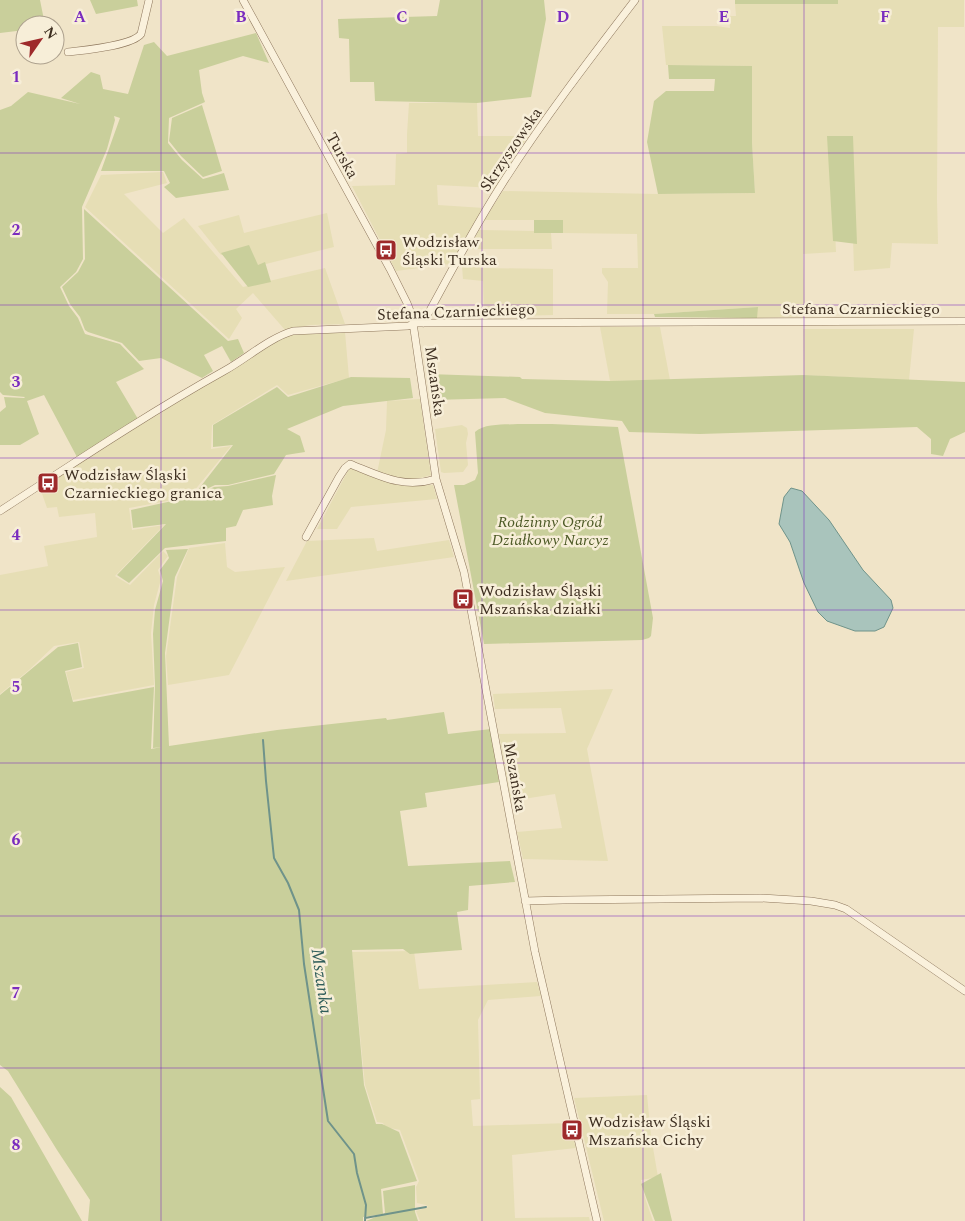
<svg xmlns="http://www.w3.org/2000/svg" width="965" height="1221" viewBox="0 0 965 1221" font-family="Spectral,serif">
  <rect width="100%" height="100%" fill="#f0e4c8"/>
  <!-- farmland -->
  <path fill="#e6deb5" d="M838,0H964V27H938L937,199L938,244L892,243L890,268L854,271L850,138L831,137L836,252L803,254L805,316L757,318V307L654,314H607L608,282L602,273V268H638L637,234L563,233L562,220H484L503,191L658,194L755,193L752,143V66L666,65L662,26H716L730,28L729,16H736L735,4H838Z
    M409,103H477L478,136H528L495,188L437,185L438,205L484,208L452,263L450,264L396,271L352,186L395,185L396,154L407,153V134Z
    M163,172L167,183L124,194L163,233L184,218L243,287L325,268L345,324L310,325L285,330L253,293L236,309L242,318L229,339L85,207L101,175Z
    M327,213L334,247L258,266L249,247L221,255L198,226L239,215L244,233Z
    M479,230L534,231V233H551L552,249H469Z
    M462,266L483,268L553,269V315L484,317L483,281L463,279Z
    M600,327H660L670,380L610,381Z
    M803,329H914L909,380L804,375Z
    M345,332L349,378L288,395L277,385L212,425L211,449L231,446L189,497L129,508L132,530L164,525L115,576L130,585L163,551L168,556L158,570L161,579L154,605L151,633L154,685L73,700L66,672L84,668L79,642L54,646L29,670L0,694V575L48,566L44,546L97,537L95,513L59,517L57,507L47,508L40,488L101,449L201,388L237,367L277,341L288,335L300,333Z
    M420,399L431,475L414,480L399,478L377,473L386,430L387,401Z
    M462,425L467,428L468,434L466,443L468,465L463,472L444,473L441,472L435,429Z
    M350,467L377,479L405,486L433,485L437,499L351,507L337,529H317Z
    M374,538L377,551L449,540L454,557L286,581L307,541Z
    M225,543L227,567L235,572L285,567L229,675L168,685L166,656L177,577L189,548Z
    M613,689L587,749L608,861L523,859L517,832L562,828L555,794L511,801L499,734L566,733L561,708L495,709L493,694Z
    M414,951L419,989L537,982L541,996L488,1000L478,1020L480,1099L471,1100L473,1126L569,1123L576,1148L512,1155L515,1218L589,1217L590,1221H420L416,1211L428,1207L426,1205L417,1203L416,1187L419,1181L400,1130L385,1127L383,1123L377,1122L365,1085L352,952Z
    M647,1095L651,1136L658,1177L641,1180L645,1198L653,1221H604L574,1098Z"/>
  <!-- green -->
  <path fill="#c9cf9b" d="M0,0H40L45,25H25V30L0,33Z
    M90,0H137L138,6L96,14Z
    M440,0H544L546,19L531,97L477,103L375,101L374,82H350L349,39L339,38L338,19L437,16Z
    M735,0H838V4H735Z
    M256,33L269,63L243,56L199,70L202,93L205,102L169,118L168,143L182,160L203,179L224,173L229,190L176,198L164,187L170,183L164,171H101L120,118L114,116L115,120L107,149L82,207L83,259L76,272L60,287L69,306L78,318L85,334L120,344L144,369L116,382L138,419L77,457L44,395L27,401L39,434L20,445H0V412L6,407L4,397L24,398L25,397L3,395L0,392V110L11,106L28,92L80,104L61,98L91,72L100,75L103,89L128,94L144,45L154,42L167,56Z
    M668,65L752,66V143L755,193L658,194L647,142L654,101L666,91H714L715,79H669Z
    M202,105L222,171L203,177L181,156L169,141L172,118Z
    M827,136H853L857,244L833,241Z
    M84,209L228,341L238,339L244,353L231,362L222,346L204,355L213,371L202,378L161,358L139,361L122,343L88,332L85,330L80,317L70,304L62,287L78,272L85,259Z
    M534,220H563V233H534Z
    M249,245L258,265L265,262L271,282L248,287L221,253Z
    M758,307L757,318L655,317L654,314Z
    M428,374L520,377L522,379L610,381L804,375L965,382V432L950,439L943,456L931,454V439L917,427L700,434L629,432L622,421L545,413L505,398L434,400Z
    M351,377L410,378L413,398L343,406L287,429L300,436L305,452L286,455L274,474L228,485H215L194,495L233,445L213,447V425L277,387L288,397Z
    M518,424H552L618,427L653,618L651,636L649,638L642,640L484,644L454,485H464L475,480L478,473L475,432C485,423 505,425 518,424Z
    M276,475L272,496L273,505L243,510L236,526L226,528V541L165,548L129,583L117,575L166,524L133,528L131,510L195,496L214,487L228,486Z
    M188,549L175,577L165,653L169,746L277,730L386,718L387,720L444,712L448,734L491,729L499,782L425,793L427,807L400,811L408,866L510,861L515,882L469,886L468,910L457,912L462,950L410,954L403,949L352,950L364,1085L376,1124H382L399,1132L417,1181L381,1189L383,1214L385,1213L383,1191L415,1185V1212L418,1221H366L383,1214L363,1217V1221H88L90,1200L57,1150L8,1071L0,1065V695L58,647L78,643L82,667L65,671L73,702L154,687L151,749L162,747L153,748L155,686L153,634L155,610L163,581L160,570L169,558L166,550Z
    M0,1087L11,1097L82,1221H0Z
    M661,1173L672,1221H655L641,1184Z"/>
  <!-- water -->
  <path fill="#a9c4bc" stroke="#6f938a" d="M791,488L802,491L829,520L863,570L891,600L893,608L884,627L875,631H855L827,621L818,612L804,583L790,542L779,524L784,497Z"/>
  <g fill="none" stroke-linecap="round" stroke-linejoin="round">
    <!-- stream -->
    <path stroke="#6f938a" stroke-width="2" d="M263,740L266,781L274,858L288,883L299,910L304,964L328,1121L354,1154L357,1173L366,1205L365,1221
      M365,1218L426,1207"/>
    <!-- minor casing -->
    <g stroke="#8d765c" stroke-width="8">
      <path id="minor" d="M243,0L390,269L407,303L412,316L436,479L464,572L535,952L597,1221
        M68,52C84,50 132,46 141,34L149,0
        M423,323C449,276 473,229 502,184C543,120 589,60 635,0
        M0,511C74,463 147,414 224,371C246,359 269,338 293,331L408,326L417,323L965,321
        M306,537L339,477L345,468L350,464C380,476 403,489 436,479
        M525,901L563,900L761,898L811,901L835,905L846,909L965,991"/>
    </g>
    <!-- minor -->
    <use href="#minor" stroke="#faf1dc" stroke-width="7"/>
  </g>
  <!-- grid -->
  <path fill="none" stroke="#7b2cbf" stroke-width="1" stroke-opacity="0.55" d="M161,0V1221M322,0V1221M482,0V1221M643,0V1221M804,0V1221M0,153H965M0,305H965M0,458H965M0,610H965M0,763H965M0,916H965M0,1068H965"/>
  <!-- icons -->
  <defs>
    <g id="bus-square" transform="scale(1.125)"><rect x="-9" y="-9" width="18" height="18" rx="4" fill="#9e2a2b" stroke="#f7eed8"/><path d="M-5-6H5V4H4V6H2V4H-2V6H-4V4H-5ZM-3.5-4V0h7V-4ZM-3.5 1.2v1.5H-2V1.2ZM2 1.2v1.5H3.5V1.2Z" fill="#fff"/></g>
  </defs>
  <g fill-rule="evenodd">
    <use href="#bus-square" x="386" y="250"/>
    <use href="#bus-square" x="48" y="483"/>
    <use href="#bus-square" x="463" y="599"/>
    <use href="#bus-square" x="572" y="1130"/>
  </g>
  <g text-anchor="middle" stroke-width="5" stroke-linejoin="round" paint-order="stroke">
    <!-- street labels -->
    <g font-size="16" fill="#3d2e20" stroke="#f7eed8">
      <text transform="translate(510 149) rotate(-56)" y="6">Skrzyszowska</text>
      <text transform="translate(343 155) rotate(61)" y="6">Turska</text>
      <text x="861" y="314">Stefana Czarnieckiego</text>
      <text transform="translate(456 311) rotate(-2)" y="6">Stefana Czarnieckiego</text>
      <text transform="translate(436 381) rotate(82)" y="6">Mszańska</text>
      <text transform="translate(516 777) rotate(80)" y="6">Mszańska</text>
    </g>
    <!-- poi labels -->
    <g font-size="16" fill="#3d2e20" stroke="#f7eed8" text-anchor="start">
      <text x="402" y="247">Wodzisław<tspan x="402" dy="18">Śląski Turska</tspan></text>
      <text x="64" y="480">Wodzisław Śląski<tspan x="64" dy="18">Czarnieckiego granica</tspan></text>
      <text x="479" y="596">Wodzisław Śląski<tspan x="479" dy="18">Mszańska działki</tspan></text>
      <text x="588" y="1127">Wodzisław Śląski<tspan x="588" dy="18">Mszańska Cichy</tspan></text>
    </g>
    <!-- park labels -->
    <g font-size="16" font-style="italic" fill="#4d5a26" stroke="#f7eed8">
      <text x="550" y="527">Rodzinny Ogród<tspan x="550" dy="18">Działkowy Narcyz</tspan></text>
    </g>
    <!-- water labels -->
    <g font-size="18" font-style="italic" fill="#2f5d5a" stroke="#f7eed8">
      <text transform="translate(322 981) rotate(82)" y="6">Mszanka</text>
    </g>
  </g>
  <g font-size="16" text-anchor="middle" font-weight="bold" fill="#7b2cbf" stroke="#f7eed8" stroke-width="5" stroke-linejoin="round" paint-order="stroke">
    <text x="80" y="22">A</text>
    <text x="241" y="22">B</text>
    <text x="402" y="22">C</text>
    <text x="563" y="22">D</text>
    <text x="724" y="22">E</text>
    <text x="885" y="22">F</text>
    <text x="16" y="82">1</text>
    <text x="16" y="235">2</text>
    <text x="16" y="387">3</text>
    <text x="16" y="540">4</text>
    <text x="16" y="692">5</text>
    <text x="16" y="845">6</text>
    <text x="16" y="998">7</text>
    <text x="16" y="1150">8</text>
  </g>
  <!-- north arrow -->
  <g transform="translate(40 40) rotate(56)"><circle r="24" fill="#f7eed8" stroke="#ada18e"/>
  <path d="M0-4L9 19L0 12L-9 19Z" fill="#9e2a2b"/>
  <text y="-8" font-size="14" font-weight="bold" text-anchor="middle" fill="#3d2e20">N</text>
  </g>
</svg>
